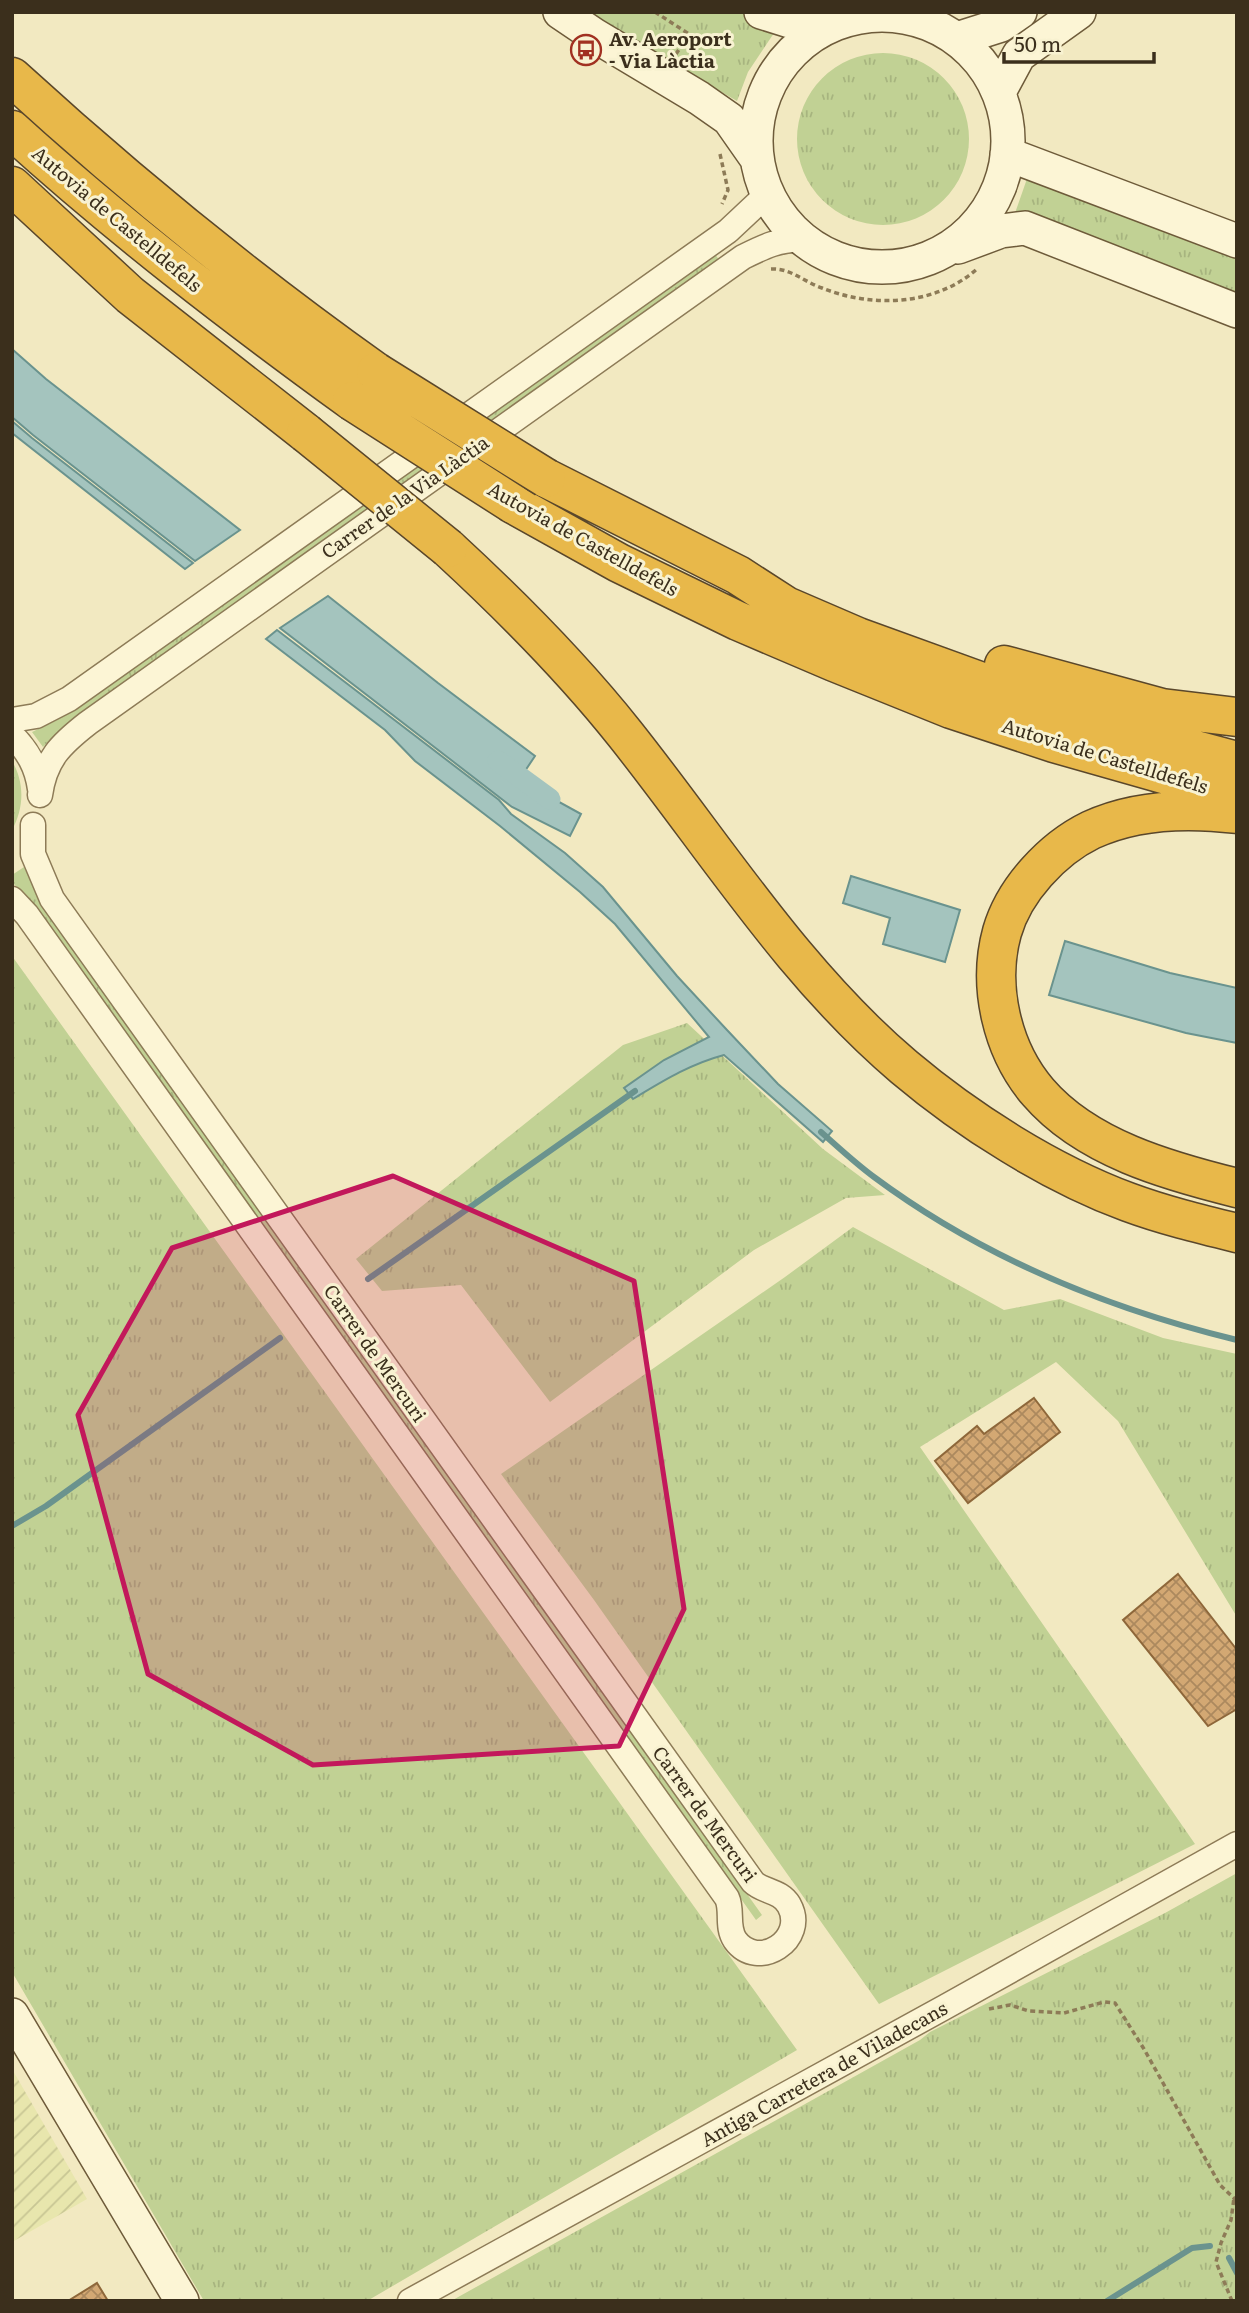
<svg xmlns="http://www.w3.org/2000/svg" width="1249" height="2313" viewBox="0 0 1249 2313" font-family="Literata,serif">
  <defs>
    <pattern id="farmland-furrows" width="10" height="10" patternUnits="userSpaceOnUse" patternTransform="scale(1.75)"><rect width="10" height="10" fill="#e8e6ad"/><path d="M-1 1l2-2M0 10L10 0M9 11l2-2" fill="none" stroke="#c8c694"/></pattern>
    <pattern id="grass-tufts" width="24" height="20" patternUnits="userSpaceOnUse" patternTransform="scale(1.75)"><rect width="24" height="20" fill="#c1d194"/><path d="M3 7l-1-3M5 7V3M7 7l1-3M15 17l-1-3M17 17v-4M19 17l1-3" fill="none" stroke="#a7b47f"/></pattern>
    <pattern id="building-cross-hatch" width="8" height="8" patternUnits="userSpaceOnUse" patternTransform="scale(1.75)"><rect width="8" height="8" fill="#d3a873"/><path d="M0 0l8 8M0 8l8-8" fill="none" stroke="#ac895e"/></pattern>
  </defs>
  <rect width="100%" height="100%" fill="#f2e9c1"/>
  <!-- farmland -->
  <path fill="url(#farmland-furrows)" d="M12,2069L87,2199L12,2242Z"/>
  <!-- grass -->
  <path fill="url(#grass-tufts)" d="M583,12H742L774,33L748,72L737,101Z
    M797 139a86 86 0 1 1 172 0a86 86 0 1 1-172 0Z
    M1029,173L1237,252V300L1015,213Z
    M715,254L719,260L63,727L43,747L32,732L57,720Z
    M12,761C25,783 24,808 12,830Z
    M24,867L41,902L762,1915L756,1920L35,906L12,882V875Z
    M12,956L797,2050L367,2301H204L12,1972Z
    M687,1023L823,1149L885,1195L846,1198L754,1250L550,1402L461,1285L382,1291L356,1259L623,1045Z
    M853,1227L1004,1310L1060,1299L1163,1338L1237,1354V1617L1118,1421L1056,1362L920,1447L1195,1844L879,2004L594,1600L501,1474L785,1277Z
    M1237,1873V2301H451L920,2040L930,2032L1165,1913Z"/>
  <!-- water -->
  <path fill="#a4c4be" stroke="#6a938e" stroke-width="2" d="M12,349L46,379L240,530L195,561L33,435L12,417Z
    M12,421L32,438L193,563L185,569L12,433Z
    M328,596L438,683L535,756L519,780L581,814L570,836L512,807L280,628Z
    M277,630L499,800L511,814L565,853L603,887L677,976L727,1030L778,1084L832,1131L823,1142L724,1055C690,1064 663,1081 633,1099L624,1088L664,1060L709,1037L615,924L580,892L500,826L415,761L385,730L266,639Z
    M851,876L960,910L945,962L883,944L890,918L843,903Z
    M1065,941L1170,973L1237,988V1043L1186,1033L1049,995Z"/>
  <g fill="none" stroke-linecap="round" stroke-linejoin="round">
    <!-- stream -->
    <path stroke="#6a938e" stroke-width="6" d="M821,1132C838,1147 855,1163 874,1177C983,1258 1105,1308 1237,1340
      M368,1279L635,1091
      M12,1526L46,1506L280,1338
      M1229,2258L1237,2273
      M1107,2301L1192,2248L1210,2246"/>
    <!-- canal -->
    <path stroke="#a4c4be" stroke-width="21" d="M498,761L550,799"/>
  </g>
  <!-- building -->
  <path fill="url(#building-cross-hatch)" stroke="#8e673a" stroke-width="2" d="M1034,1398L1060,1432L968,1503L935,1461L977,1426L984,1434Z
    M1178,1574L1237,1650V1709L1208,1726L1123,1620Z
    M97,2283L108,2301H68Z"/>
  <g fill="none" stroke-linecap="round" stroke-linejoin="round">
    <!-- street casing -->
    <g stroke="#8d7b57" stroke-width="27">
      <path id="street" d="M12,720L36,716L69,699L728,231L761,200L765,189
        M12,735C28,751 37,767 40,789
        M40,795C45,759 61,744 88,723L743,257C763,247 781,238 804,240
        M12,899L27,915L727,1898C733,1911 726,1926 735,1940C758,1972 808,1939 789,1905C780,1890 763,1892 753,1882L52,899L33,854V825
        M410,2301L945,2007L1237,1844"/>
    </g>
    <!-- secondary casing -->
    <g stroke="#6e5b3a" stroke-width="36">
      <path id="secondary" d="M560,12L594,35L699,98L729,119L757,159
        M761,12L793,22L837,23
        M756 141a126 126 0 1 1 252 0a126 126 0 1 1-252 0Z
        M957,39L1001,25L1020,12
        M999,92L1019,55L1079,12
        M1007,154L1237,241
        M958,247L1001,231L1025,228L1237,311
        M12,2015L182,2301"/>
    </g>
    <!-- highway casing -->
    <g stroke="#5a472b" stroke-width="41">
      <path id="highway" d="M12,77C128,183 248,281 376,372
        M12,130C120,228 235,316 352,401
        M12,186L130,295L306,433
        M546,478L738,575L786,606L858,637L1065,712L1166,742L1237,761
        M513,504L619,563L738,621L834,662L951,709L1054,743L1237,795
        M448,548C511,606 571,666 625,734C715,847 793,973 904,1067C968,1121 1050,1173 1128,1202C1163,1215 1200,1224 1237,1233
        M1004,665L1162,708L1237,717
        M1237,814C1188,808 1136,809 1091,830C1052,849 1014,890 1002,932C987,986 1002,1050 1038,1092C1086,1148 1168,1171 1237,1188"/>
    </g>
    <!-- path -->
    <path stroke="#8d7b57" stroke-width="3.5" stroke-dasharray="5 3.5" stroke-linecap="butt" d="M655,12L689,34L676,54
      M720,154L728,190L722,204
      M771,269C791,268 804,282 822,288C872,308 935,306 977,269
      M989,2009L1010,2005L1029,2011L1064,2013L1104,2002L1115,2003L1144,2049L1220,2185L1237,2201
      M1232,2301L1216,2262L1221,2243L1231,2220L1234,2198"/>
    <!-- street -->
    <use href="#street" stroke="#fcf5d5" stroke-width="24"/>
    <!-- secondary -->
    <use href="#secondary" stroke="#fcf5d5" stroke-width="33"/>
    <!-- highway -->
    <use href="#highway" stroke="#e8b84a" stroke-width="38"/>
    <!-- highway-bridge casing -->
    <g stroke="#5a472b" stroke-width="41" stroke-linecap="butt">
      <path id="highway-bridge" d="M376,372L546,478
        M352,401L513,504
        M306,433L448,548"/>
    </g>
    <!-- highway-bridge -->
    <use href="#highway-bridge" stroke="#e8b84a" stroke-width="38"/>
  </g>
  <!-- marked area -->
  <path fill="#c2185b" fill-opacity="0.2" stroke="#c2185b" stroke-width="5" stroke-linejoin="round" d="M393,1176L634,1281L684,1609L619,1746L313,1765L148,1674L78,1415L172,1248Z"/>
  <!-- icons -->
  <defs>
    <g id="bus-ring" transform="scale(1.575)"><circle r="9.5" fill="#f8f2d1" stroke="#a13121" stroke-width="1.5"/><path d="M-5-6H5V4H4V6H2V4H-2V6H-4V4H-5ZM-3.5-4V0h7V-4ZM-3.5 1.2v1.5H-2V1.2ZM2 1.2v1.5H3.5V1.2Z" fill="#a13121"/></g>
  </defs>
  <g fill-rule="evenodd">
    <use href="#bus-ring" x="586" y="50"/>
  </g>
  <g text-anchor="middle" stroke-width="6" stroke-linejoin="round" paint-order="stroke">
    <!-- poi labels -->
    <g font-size="19" font-weight="bold" fill="#3b2f1c" stroke="#f8f2d1" text-anchor="start">
      <text x="609" y="46">Av. Aeroport<tspan x="609" dy="22">- Via Làctia</tspan></text>
    </g>
    <!-- street labels -->
    <g font-size="19" fill="#3b2f1c" stroke="#f8f2d1">
      <text transform="translate(117 219) rotate(40)" y="7">Autovia de Castelldefels</text>
      <text transform="translate(405 497) rotate(-35)" y="7">Carrer de la Via Làctia</text>
      <text transform="translate(583 539) rotate(29)" y="7">Autovia de Castelldefels</text>
      <text transform="translate(1105 756) rotate(17)" y="7">Autovia de Castelldefels</text>
      <text transform="translate(375 1353) rotate(55)" y="7">Carrer de Mercuri</text>
      <text transform="translate(705 1814) rotate(54)" y="7">Carrer de Mercuri</text>
      <text transform="translate(824 2074) rotate(-29)" y="7">Antiga Carretera de Viladecans</text>
    </g>
  </g>
  <!-- border -->
  <rect width="1249" height="2313" fill="none" stroke="#3b2f1c" stroke-width="28"/>
  <!-- scale -->
  <path d="M1004 52v10h150v-10" fill="none" stroke="#3b2f1c" stroke-width="3.5"/>
  <text x="1014" y="52" font-size="21" fill="#3b2f1c" stroke="#f8f2d1" stroke-width="5" paint-order="stroke">50 m</text>
</svg>
